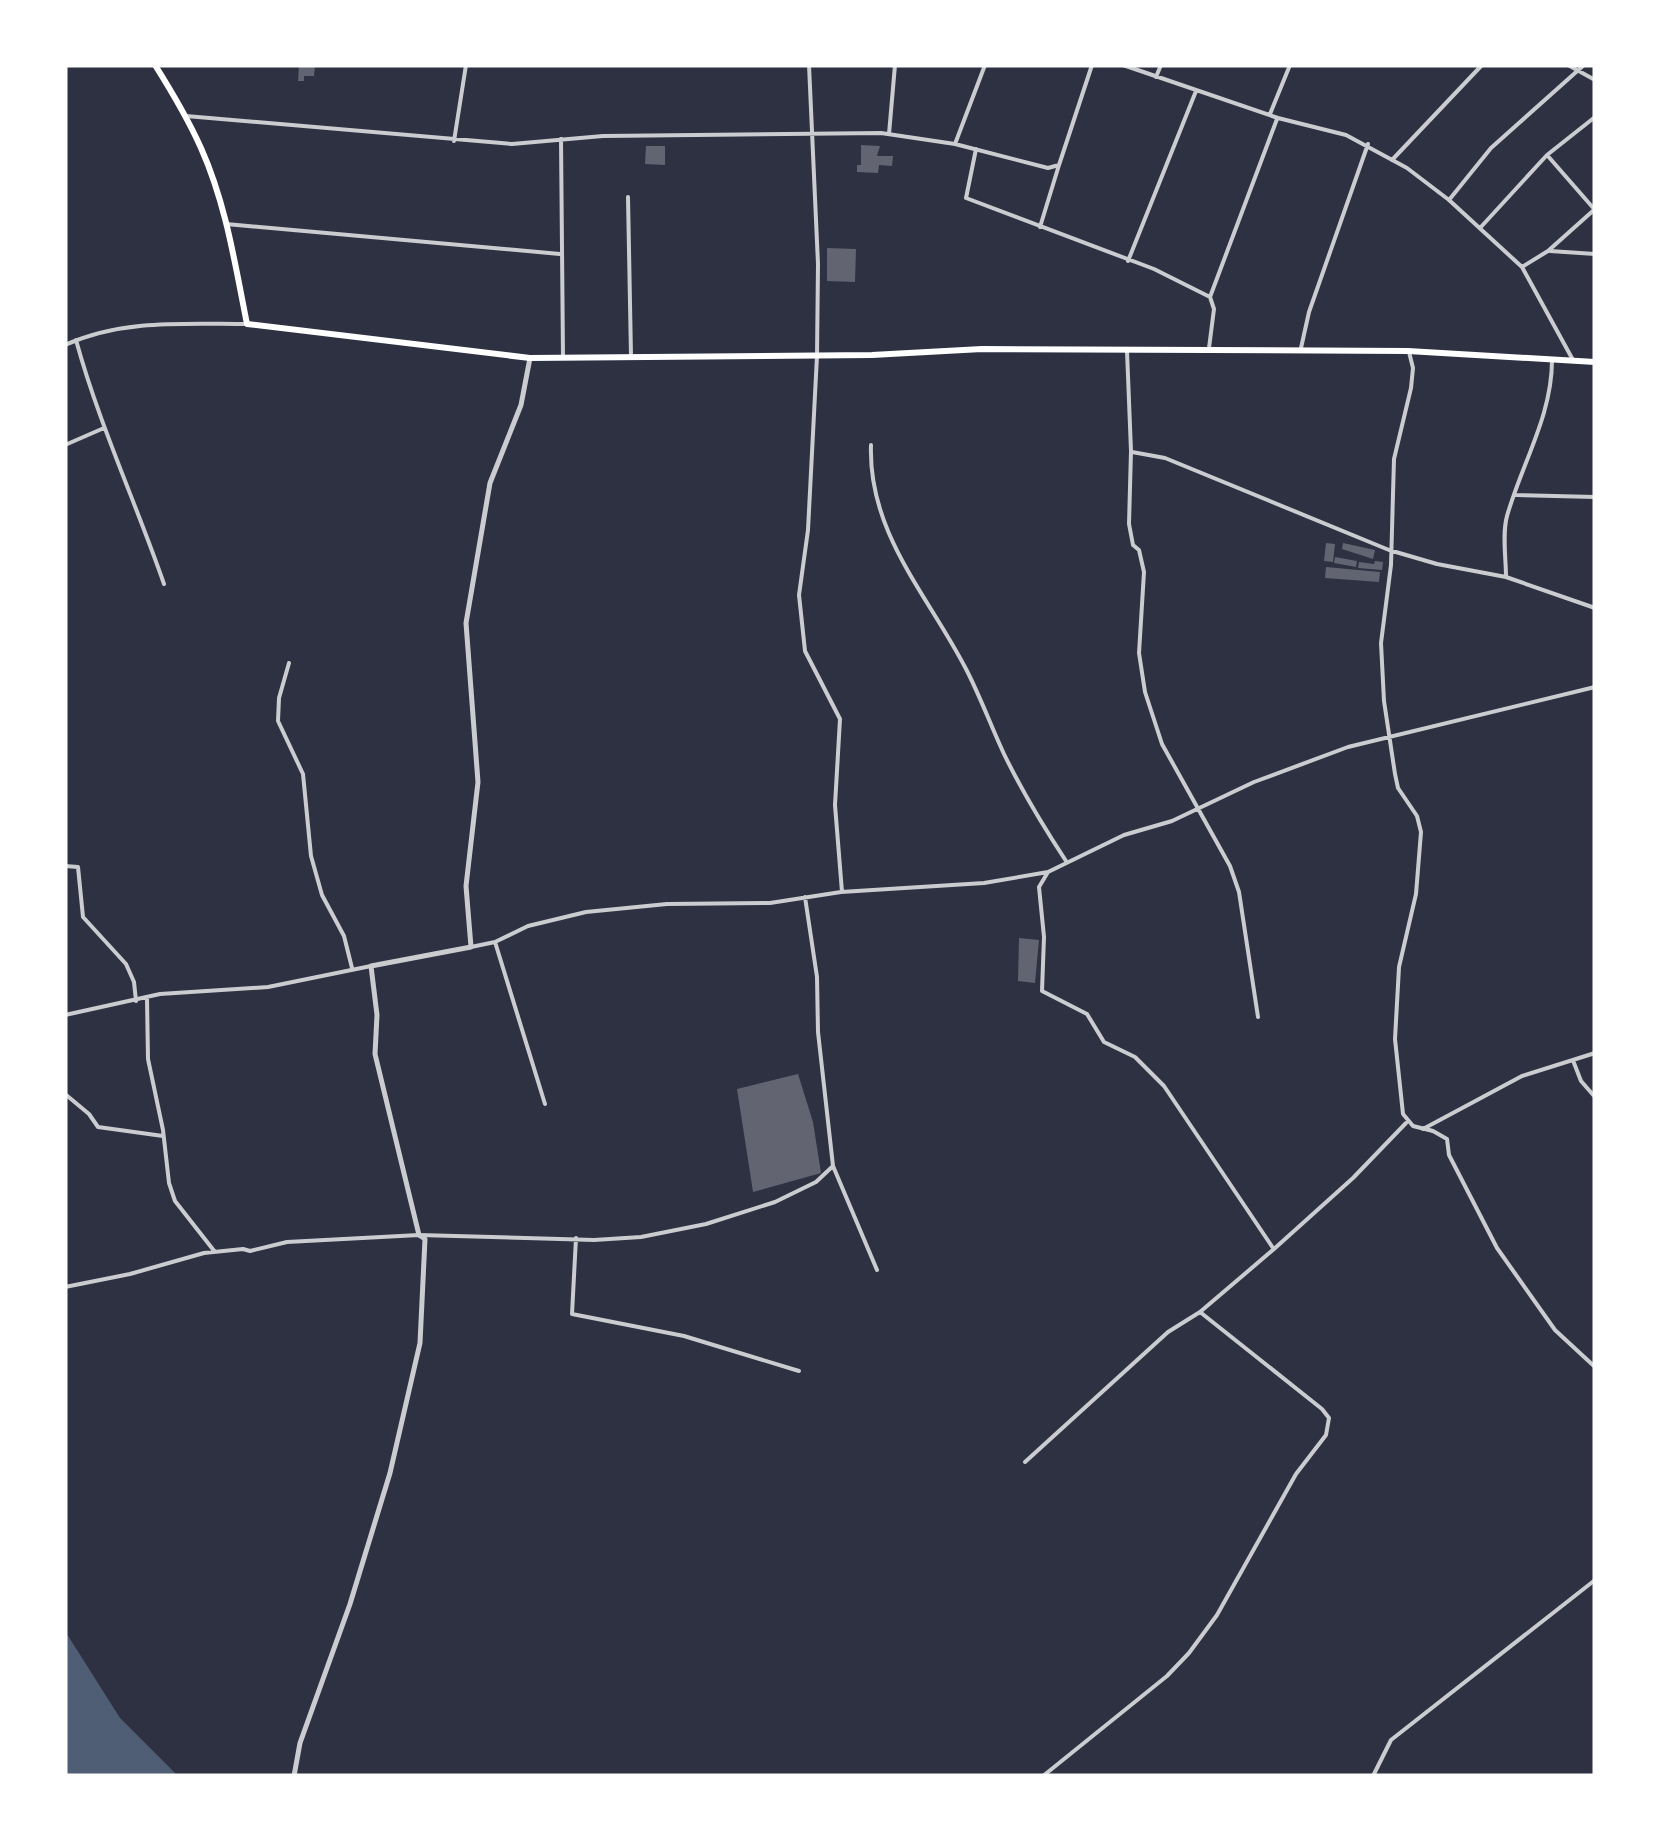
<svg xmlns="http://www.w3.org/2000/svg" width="1660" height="1841" viewBox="0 0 1660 1841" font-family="'Asap Condensed',sans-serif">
  <rect width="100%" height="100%" fill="#2d3142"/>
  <!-- water -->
  <path fill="#4f5d75" d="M65,1631L120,1718L178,1776H65Z"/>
  <!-- building -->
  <path fill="#626471" d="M299,65H315L314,76H304V81H298Z
    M861,145L880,146L877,156H893L892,166L879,165L878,173L857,172V165H861Z
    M646,146H665V165L645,164Z
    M827,248L856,249L855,282L827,281Z
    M1326,543L1335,544L1333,562L1324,561Z
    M1343,543L1375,550L1373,559L1342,549Z
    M1335,557L1357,561L1356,567L1334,563Z
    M1375,561L1383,562L1382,570L1358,568L1359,562L1374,564Z
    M1326,567L1380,572L1379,582L1325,578Z
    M1019,938L1039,940L1035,983L1018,981Z
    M798,1074L813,1122L821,1173L753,1192L737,1089Z"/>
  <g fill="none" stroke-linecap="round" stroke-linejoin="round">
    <!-- minor -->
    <path stroke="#caccd0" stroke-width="4" d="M809,65L818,264L817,356L808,530L799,595L805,651L840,719L835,805L842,892
      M1123,65L1278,118L1346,135L1407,168L1449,200L1522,267L1573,360
      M1568,65L1595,80
      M1156,77L1161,65
      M1270,114L1290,65
      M186,116L512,144L603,136L881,133L955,144L1048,168L1059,165L1092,65
      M889,134L895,65
      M561,139L563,357
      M454,141L466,65
      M955,144L985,65
      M976,149L966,198L1154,269L1210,297L1214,309L1209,348
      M1547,155L1595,210
      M1392,160L1482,65
      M628,197L631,356
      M1449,200L1491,148L1584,65
      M226,224L560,254
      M1040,227L1059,165
      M1480,228L1547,155L1595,117
      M1550,251L1595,254
      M1128,261L1196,91
      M1522,267L1548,251L1595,209
      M1210,297L1277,119
      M76,340C99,424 136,503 164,584
      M65,345C123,319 185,324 247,324
      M1301,348L1309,312L1368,144
      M1127,351L1131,451L1129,524L1133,545L1139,550L1144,572L1139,653L1145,692L1162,744L1230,866L1239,892L1258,1017
      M1409,352L1413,368L1411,388L1394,459L1391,565L1381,643L1384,701L1395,774L1398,788L1417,816L1421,832L1416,894L1399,967L1395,1039L1403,1114L1413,1126L1433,1131L1447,1139L1449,1155L1497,1248L1555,1330L1595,1367
      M65,445L104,428
      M871,445C868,533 928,595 966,669C980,696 991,726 1004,754C1022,791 1043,826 1066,861
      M1132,452L1165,458L1389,550L1437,564L1506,577L1595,608
      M1516,495L1595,497
      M1506,577C1506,558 1502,534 1507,516C1522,463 1552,416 1552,360
      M289,663L279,698L278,721L303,774L311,856L322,895L344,936L352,968
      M65,866L78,867L83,917L126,964L134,982L136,1001
      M1048,872L1039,887L1044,937L1042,991L1087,1014L1104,1042L1135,1057L1164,1086L1273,1248
      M805,897L817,977L818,1032L833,1166L877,1270
      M495,942L545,1104
      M471,947L495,942L528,926L586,912L667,904L770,903L841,892L984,883L1048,872L1124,835L1172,821L1254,782L1348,747L1595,687
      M147,998L148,1059L163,1130L169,1183L175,1201L215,1252
      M65,1015L160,994L268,987L371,966
      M1574,1063L1581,1081L1595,1097
      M65,1094L89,1114L98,1127L163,1136
      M1423,1129L1522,1076L1595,1053
      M576,1238L572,1314L684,1336L799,1371
      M65,1287L130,1274L204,1253L243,1249L250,1251L287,1242L419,1235L594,1240L641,1237L706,1224L775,1202L816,1182L833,1166
      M1025,1462L1168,1332L1200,1312L1274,1249L1353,1178L1406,1123
      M1043,1776L1167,1676L1189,1653L1217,1615L1296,1474L1326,1435L1329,1418L1322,1409L1200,1312
      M1373,1776L1391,1740L1595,1580"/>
    <!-- tertiary -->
    <path stroke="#caccd0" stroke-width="5" d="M294,1776L300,1743L350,1604L390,1473L420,1343L425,1239L419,1235L375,1054L377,1015L371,966L471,947L466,886L478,782L466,623L490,483L521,405L530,358"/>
    <!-- trunk -->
    <path stroke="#fff" stroke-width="6" d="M155,65C172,92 188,119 201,148C226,204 235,264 247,324L530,358L872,355L982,349L1408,351L1595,362"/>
  </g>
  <!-- border -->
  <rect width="1660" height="1841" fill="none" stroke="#ffffff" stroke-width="135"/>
</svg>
